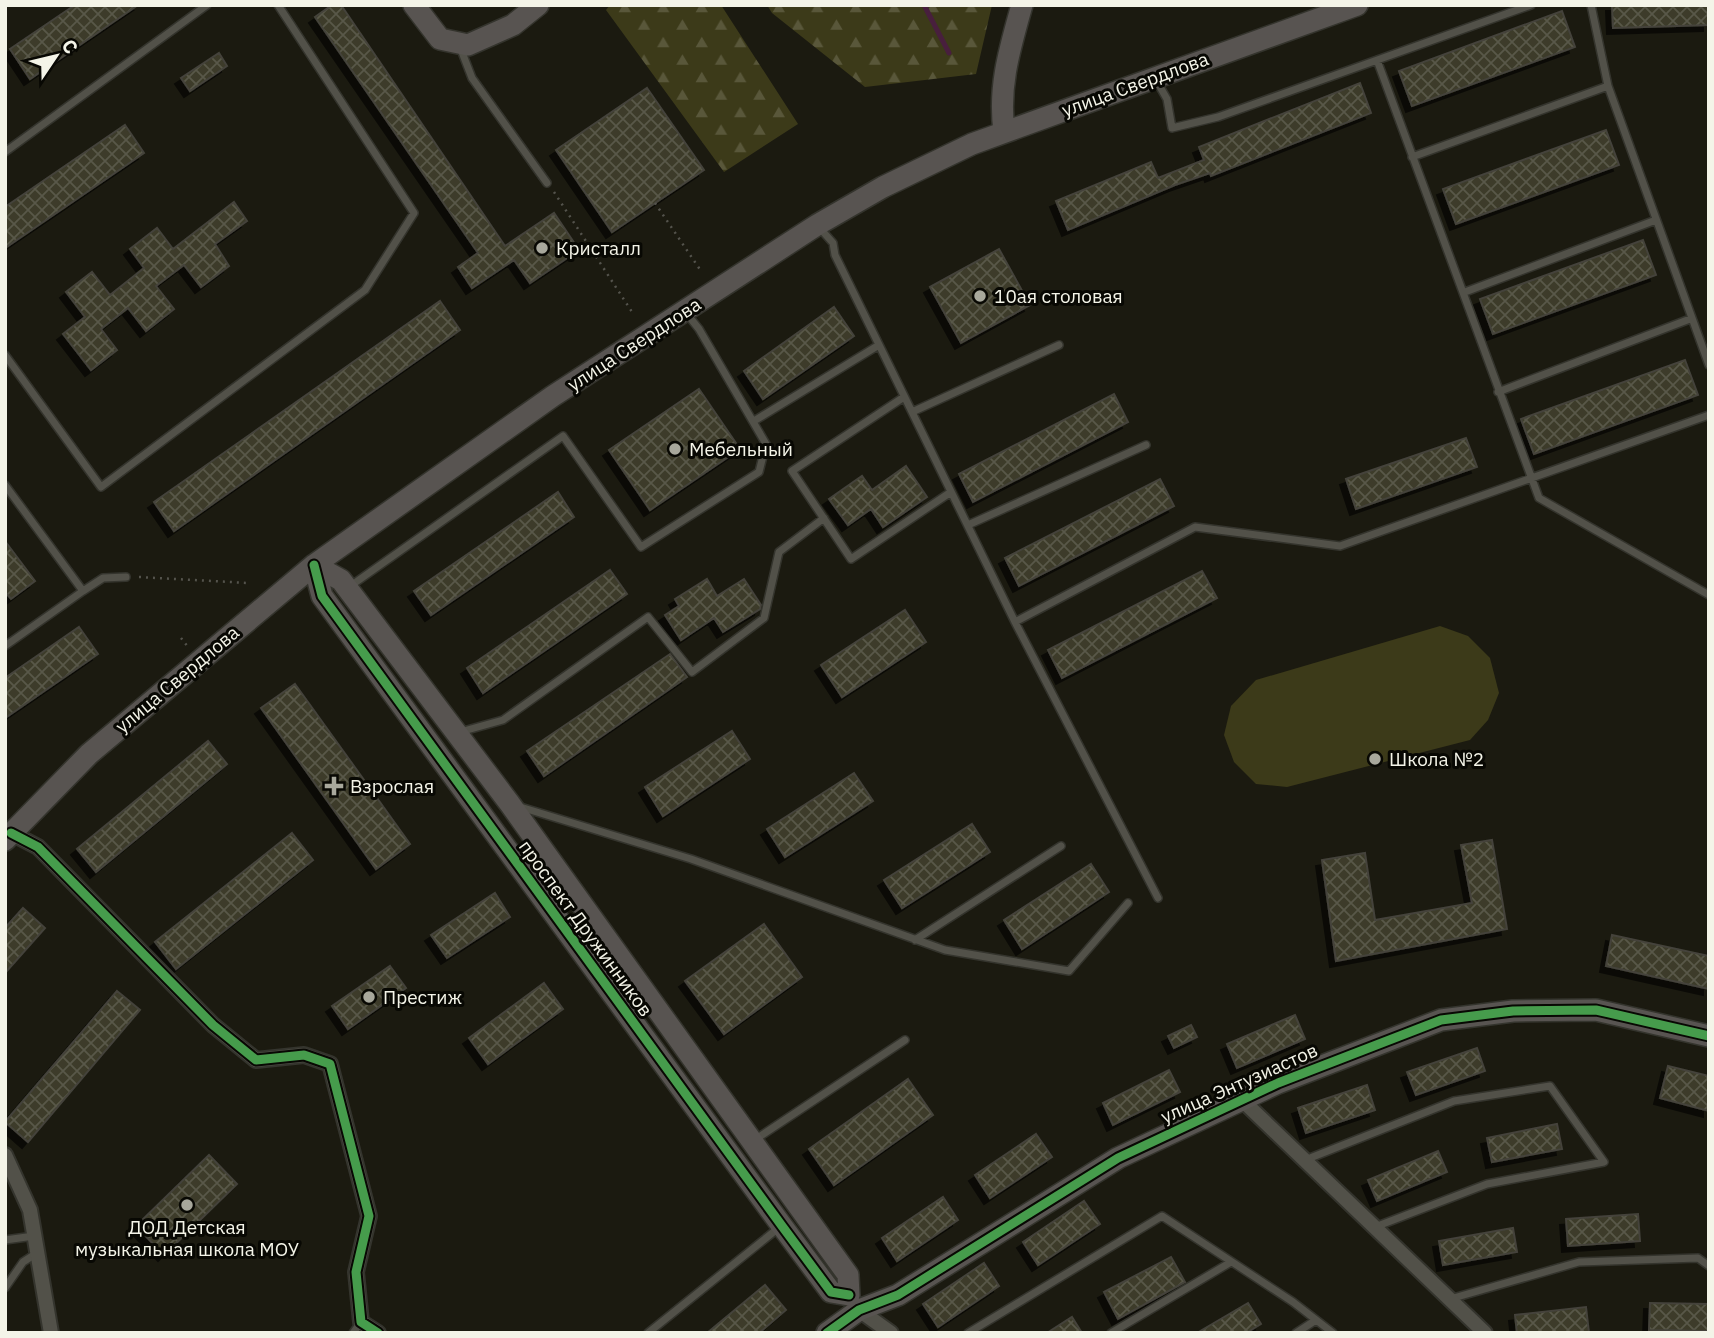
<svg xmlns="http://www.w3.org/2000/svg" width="1714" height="1338" viewBox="0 0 1714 1338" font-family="'IBM Plex Sans',sans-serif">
  <defs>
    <pattern id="forest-firs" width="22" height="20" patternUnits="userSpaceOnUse" patternTransform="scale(1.75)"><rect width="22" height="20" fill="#3c3a19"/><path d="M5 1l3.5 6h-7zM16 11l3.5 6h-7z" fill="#59573a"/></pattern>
    <pattern id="building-cross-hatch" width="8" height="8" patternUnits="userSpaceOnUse" patternTransform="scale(1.75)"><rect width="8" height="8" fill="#3c3b29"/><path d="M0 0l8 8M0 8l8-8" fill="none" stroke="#595848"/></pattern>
    <filter id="shadow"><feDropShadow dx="-6" dy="6" stdDeviation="0" flood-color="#0009"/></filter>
  </defs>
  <rect width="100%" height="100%" fill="#1b1a10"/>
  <!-- forest -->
  <path fill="url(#forest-firs)" d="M610,5H721L798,124L724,172L606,10Z
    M767,5H992L976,74L865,87L772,13Z"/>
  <!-- pitch -->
  <path fill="#3c3a19" d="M1440,626L1468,636L1490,658L1499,693L1488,720L1470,740L1287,787L1256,784L1234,762L1224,735L1231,706L1256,680Z"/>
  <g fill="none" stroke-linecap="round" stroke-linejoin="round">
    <!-- stream -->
    <path stroke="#481f3d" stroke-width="5" d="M924,5L949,53"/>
  </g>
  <!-- building -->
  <path fill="url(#building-cross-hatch)" stroke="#44433b" stroke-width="2" filter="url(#shadow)" d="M75,5H138L30,79L10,49Z
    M332,5H341L505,246L554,213L579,250L530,283L514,260L472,288L458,267L478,253L315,17Z
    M1612,5H1709V25L1613,28Z
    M1562,11L1575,47L1412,106L1399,71Z
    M219,53L227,66L190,91L181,78Z
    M1360,83L1371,113L1211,176L1210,173L1175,185L1068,230L1056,201L1151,162L1158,178L1204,160L1199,147Z
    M647,88L704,170L612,232L556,150Z
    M125,125L144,153L5,248V207Z
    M1606,130L1619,165L1456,224L1443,189Z
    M234,202L247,221L215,244L229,266L201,287L184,265L156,286L174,309L146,331L128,308L101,329L117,350L91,370L63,334L85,317L66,292L92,272L110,295L144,268L130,249L157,228L173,249Z
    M1643,240L1656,275L1493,334L1480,299Z
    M999,249L1030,305L961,343L930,287Z
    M440,301L460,330L174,531L154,502Z
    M834,307L854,336L763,399L744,371Z
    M1685,360L1698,395L1534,454L1521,419Z
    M699,389L740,449L650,510L609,450Z
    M1114,394L1128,422L973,502L959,474Z
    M1466,438L1477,467L1356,509L1346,479Z
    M906,466L927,497L883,527L871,509L848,525L829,499L862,476L872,490Z
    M1160,479L1174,506L1019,586L1005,558Z
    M558,492L574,517L431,615L414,591Z
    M5,541L35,581L11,599L5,592Z
    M610,570L627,594L483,693L467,668Z
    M1202,571L1217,598L1062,678L1048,650Z
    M707,579L717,596L744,579L761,605L760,609L723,632L714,618L681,640L665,615L679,606L675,599Z
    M905,610L926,642L842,697L821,665Z
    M79,627L98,654L5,718V678Z
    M670,654L687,677L544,776L527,751Z
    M295,684L410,844L376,869L261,708Z
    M732,731L750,759L663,816L645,787Z
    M208,741L227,764L96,872L77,849Z
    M854,773L873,801L785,857L767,829Z
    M972,824L990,852L902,908L884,880Z
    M292,833L313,860L176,969L155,942Z
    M1492,840L1507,929L1336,961L1322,860L1365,853L1375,920L1472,903L1461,845Z
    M1091,864L1109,892L1022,949L1004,920Z
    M495,893L510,917L447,958L431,935Z
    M23,908L45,928L5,973V928Z
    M764,924L802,977L724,1034L685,981Z
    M1612,935L1709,956V989L1606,966Z
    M390,966L406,988L348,1029L332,1006Z
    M544,983L563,1009L488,1064L469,1038Z
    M117,991L140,1010L28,1142L5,1122Z
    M1295,1015L1305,1039L1237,1068L1227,1044Z
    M1191,1025L1197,1037L1174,1048L1168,1036Z
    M1477,1048L1485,1071L1416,1095L1407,1072Z
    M1668,1066L1709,1076V1111L1660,1098Z
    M1169,1070L1180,1092L1113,1125L1103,1103Z
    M908,1079L933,1115L834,1185L809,1149Z
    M1367,1085L1375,1110L1306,1133L1298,1108Z
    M1557,1124L1562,1149L1492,1162L1487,1138Z
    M1036,1134L1052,1157L990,1198L975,1175Z
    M1438,1151L1447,1172L1377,1201L1368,1180Z
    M209,1155L237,1184L164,1255L136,1226Z
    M943,1197L958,1220L897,1261L882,1238Z
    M1084,1201L1100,1224L1038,1265L1023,1242Z
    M1638,1214L1640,1241L1568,1246L1566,1219Z
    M1513,1228L1517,1252L1443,1265L1439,1241Z
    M1171,1257L1185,1282L1118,1319L1104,1292Z
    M984,1263L999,1286L938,1327L923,1304Z
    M765,1285L786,1310L759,1333H707Z
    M1248,1303L1261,1324L1246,1333H1197Z
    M1650,1303L1709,1304V1331L1649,1330Z
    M1586,1307L1589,1333H1517L1515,1315Z
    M1072,1317L1082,1333H1047Z"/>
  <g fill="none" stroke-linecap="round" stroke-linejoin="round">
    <!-- lane casing -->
    <g stroke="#34342d" stroke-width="10">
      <path id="lane" d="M1591,5L1608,86L1709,365
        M460,47L472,78L547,183
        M1377,60L1539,498L1709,595
        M1156,80L1167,99L1172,128L1218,117L1531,5
        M5,152L207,5
        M1412,157L1608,86
        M818,226L833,243L835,255L1015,622L1158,898
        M1465,292L1656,220
        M5,355L101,487L365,290L414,213L278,5
        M1498,392L1690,319
        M904,397L792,471L851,559L951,492
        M912,412L1059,345
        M754,421L879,345
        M5,485L83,591L5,646
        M968,525L1146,445
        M349,587L563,436L641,547L759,472L766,444L699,329L687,314
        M83,591L103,578L126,577
        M1015,622L1195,527L1340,546L1709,415
        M460,732L503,720L648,617L692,672L764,618L779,552L824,518
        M517,806L691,859L945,950L1069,971L1128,903
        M915,940L1061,846
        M753,1141L905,1040
        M1305,1160L1454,1101L1550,1086L1604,1162L1487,1184L1375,1227
        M5,1240L34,1236
        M5,1288L23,1262L37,1253
        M1450,1299L1579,1262L1698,1258L1709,1266
        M353,1333L361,1322
        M648,1333L781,1226
        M968,1333L1162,1216L1293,1302L1333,1333
        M1111,1333L1231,1262
        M1296,1333L1316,1320"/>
    </g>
    <!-- street casing -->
    <g stroke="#34342d" stroke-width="18">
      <path id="street" d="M11,833L38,847L213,1025L256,1060L304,1055L330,1064L369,1216L356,1272L361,1322L378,1333
        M1243,1101L1485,1333
        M5,1155L30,1210L51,1333
        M859,1310L891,1333"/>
    </g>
    <!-- secondary casing -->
    <g stroke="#34342d" stroke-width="24">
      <path id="secondary" d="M414,5L440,39L468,45L513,25L538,5
        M1004,131C998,86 1010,48 1022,5
        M314,565L322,596L782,1226L831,1292L849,1295
        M314,565L341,580L510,804L848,1275L849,1295
        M5,840L89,754L314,565L553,396L817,225L883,187L972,144L1357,5
        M827,1333L859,1310L898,1295L1118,1158L1278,1083L1441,1020L1513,1011L1596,1010L1709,1036"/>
    </g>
    <!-- path -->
    <path stroke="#54534c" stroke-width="2.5" stroke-dasharray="2 5" stroke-linecap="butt" d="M554,192L634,315
      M655,203L701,271
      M139,577L248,583
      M181,638L188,647"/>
    <!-- lane -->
    <use href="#lane" stroke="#525149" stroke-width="7"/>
    <!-- street -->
    <use href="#street" stroke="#525149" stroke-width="14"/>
    <!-- secondary -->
    <use href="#secondary" stroke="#585451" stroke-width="21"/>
    <!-- cycleway casing -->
    <g stroke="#080803" stroke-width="13">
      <path id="cycleway" d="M314,565L322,596L782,1226L831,1292L849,1295
        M11,833L38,847L213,1025L256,1060L304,1055L330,1064L369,1216L356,1272L361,1322L378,1333
        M827,1333L859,1310L898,1295L1118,1158L1278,1083L1441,1020L1513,1011L1596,1010L1709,1036"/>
    </g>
    <!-- cycleway -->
    <use href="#cycleway" stroke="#469c4c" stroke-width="9"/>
  </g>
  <!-- markers -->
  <g fill="#a8a89c" stroke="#080803" stroke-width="2.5">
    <circle cx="542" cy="248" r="7"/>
    <circle cx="980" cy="296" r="7"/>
    <circle cx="675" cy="449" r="7"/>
    <circle cx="1375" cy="759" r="7"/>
    <path d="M330.5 775.5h7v7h7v7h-7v7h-7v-7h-7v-7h7z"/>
    <circle cx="369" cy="997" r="7"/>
    <circle cx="187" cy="1205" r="7"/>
  </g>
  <g text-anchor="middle" stroke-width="6" stroke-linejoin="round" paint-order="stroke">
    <!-- street labels -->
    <g font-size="19" fill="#f4f4e8" stroke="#080803">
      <text transform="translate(1135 84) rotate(-20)" y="7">улица Свердлова</text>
      <text transform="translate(634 344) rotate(-33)" y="7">улица Свердлова</text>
      <text transform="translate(177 679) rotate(-40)" y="7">улица Свердлова</text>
      <text transform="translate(586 928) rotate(54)" y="7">проспект Дружинников</text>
      <text transform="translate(1239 1083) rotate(-24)" y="7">улица Энтузиастов</text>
    </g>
    <!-- poi labels -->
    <g font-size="19" fill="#f4f4e8" stroke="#080803" text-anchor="start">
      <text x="556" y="255">Кристалл</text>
      <text x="994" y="303">10ая столовая</text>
      <text x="689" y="456">Мебельный</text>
      <text x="1389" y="766">Школа №2</text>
      <text x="350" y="793">Взрослая</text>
      <text x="383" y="1004">Престиж</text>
      <text x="187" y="1234" text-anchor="middle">ДОД Детская<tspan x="187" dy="22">музыкальная школа МОУ</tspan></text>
    </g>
  </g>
  <!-- border -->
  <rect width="1714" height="1338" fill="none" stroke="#f4f4e8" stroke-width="14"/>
  <!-- north arrow -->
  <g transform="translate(56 56) rotate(55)" stroke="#080803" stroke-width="5" paint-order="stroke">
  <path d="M0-5L12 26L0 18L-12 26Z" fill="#f4f4e8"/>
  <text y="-10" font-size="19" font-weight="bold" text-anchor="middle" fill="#f4f4e8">С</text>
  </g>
</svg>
